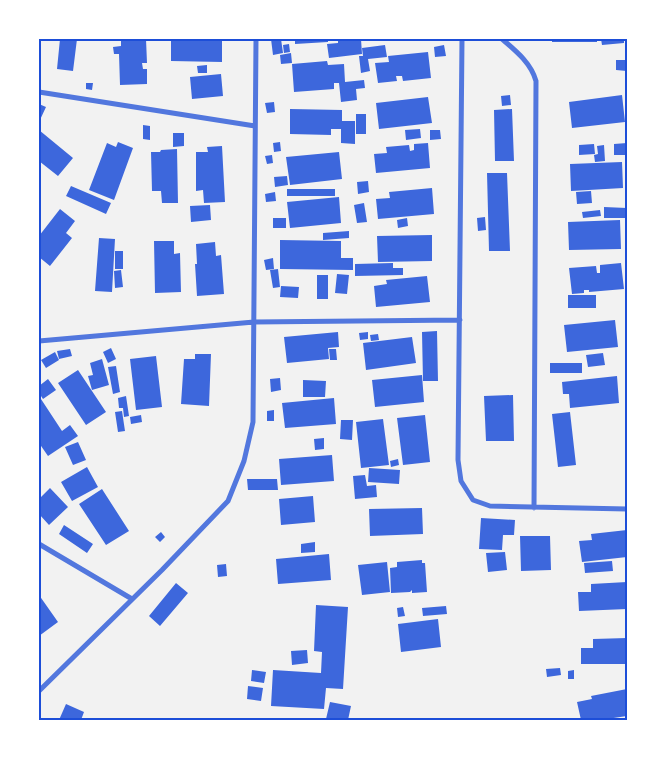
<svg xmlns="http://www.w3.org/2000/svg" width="666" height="759" viewBox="0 0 666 759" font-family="'PT Serif',serif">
  <rect width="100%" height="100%" fill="#f2f2f2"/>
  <!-- building -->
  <path fill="#3d67dc" d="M60,39H77L73,71L57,69Z
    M121,39H146L147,63H142L143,69H147V84L120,85L119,54H114L113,47L121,46Z
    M171,39H222V62L171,61Z
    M271,39H281L283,53L273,55Z
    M295,39H328V42L295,44Z
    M338,39H361L362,54L329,58L327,44L338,43Z
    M552,39H597V42H552Z
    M601,39H624V43L602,45Z
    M289,44L290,52L284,53L283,45Z
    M385,45L387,57L368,59L370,71L361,73L359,56H363L362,48Z
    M444,45L446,56L435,57L434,47Z
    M428,52L431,78L403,81L402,76H396L397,81L378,83L375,63L389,62L388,56Z
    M291,53L292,63L281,64L280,55Z
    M616,60H627V71L616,70Z
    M327,61L328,65L344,64L345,82L364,80L365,88L356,89L357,100L341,102L339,83H334V89L294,92L292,64Z
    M207,65V73H198L197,66Z
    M221,74L223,96L192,99L190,77Z
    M86,83H93L92,90L86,89Z
    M510,95L511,105L502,106L501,96Z
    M622,95L625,122L572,128L569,102Z
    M428,97L432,123L379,129L376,103Z
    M274,102L275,112L267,113L265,103Z
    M39,104L46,107L39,122Z
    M290,109L342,110V121H355V144L341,143V129H331V135L290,134Z
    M512,109L514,161H495L494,110Z
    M356,114H366V134H356Z
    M143,125L150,126V140L143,139Z
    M420,129L421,138L406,140L405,130Z
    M39,130L73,158L58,176L39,161Z
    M430,130H440L441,139L430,140Z
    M173,133H184V146L173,147Z
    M118,142L133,148L114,200L89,190L107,143L116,147Z
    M280,142L281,151L274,152L273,143Z
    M428,143L430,168L376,173L374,154L387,153L386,147L409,145L410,151L414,150V144Z
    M627,143V155H614V144Z
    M594,144L595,154L579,155V145Z
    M604,145L605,161L595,162L594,155L598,154L597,146Z
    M222,146L225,202L204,203L203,190L196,191V152H208L207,147Z
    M177,149L178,203H162L161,191H152L151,152H160L161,150Z
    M339,152L342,179L290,185L286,157Z
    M272,155L273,163L267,164L265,156Z
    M622,162L623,188L571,191L570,164Z
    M487,173H507L510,251H489Z
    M287,176L288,185L275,187L274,177Z
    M368,181L369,192L358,194L357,182Z
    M71,186L111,203L106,214L66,196Z
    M432,188L434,214L378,219L376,199L390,198L389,192Z
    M287,189H335V196H287Z
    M591,191L592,203L577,204L576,192Z
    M275,192L276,201L266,202L265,194Z
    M339,197L341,223L290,228L287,202Z
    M364,203L367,222L357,223L354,205Z
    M210,205L211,220L191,222L190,206Z
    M604,207L627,208V218H604Z
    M60,209L75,221L66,233L72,238L50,266L39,257V236Z
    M600,210L601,216L583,218L582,212Z
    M485,217L486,230L478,231L477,218Z
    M273,218H286V228H273Z
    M407,218L408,226L398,228L397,220Z
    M620,220L621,249L569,250L568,222Z
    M349,231V238L323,240V233Z
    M432,235V261L378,262L377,236Z
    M99,238L115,239L112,292L95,291Z
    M280,240L341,241V258H353V270L280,269Z
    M154,241H174V254L180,253L181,292L155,293Z
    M215,242L216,256L221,255L224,294L197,296L195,264H197L196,244Z
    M115,251H123V269H115Z
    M273,258L274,269L266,270L264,260Z
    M393,263V268H403V275L355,276V264Z
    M621,263L624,289L589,292V290H584V293L572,294L569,268L596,266L597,273H600V265Z
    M278,269L280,287L273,288L270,270Z
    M121,270L123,287L115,288L114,271Z
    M337,274L349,275L347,294L335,293Z
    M317,275H328V299H317Z
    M427,276L430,302L376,307L374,286L387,284L386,280Z
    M281,286L299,287L298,298L280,297Z
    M568,295H596V308H568Z
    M615,320L618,347L567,352L564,325Z
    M437,331L438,381H423L422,332Z
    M338,332L339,347L328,348L329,359L287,363L284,337Z
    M368,332V339L360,340L359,333Z
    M378,334L379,340L371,341L370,335Z
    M412,337L416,363L366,370L363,343Z
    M111,348L116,359L108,363L103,352Z
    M70,349L72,356L59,359L57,351Z
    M329,349H336L337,360H330Z
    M55,352L59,360L46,368L41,360Z
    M603,353L605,365L588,367L586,355Z
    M195,354H211L209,406L181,404L184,359H195Z
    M156,356L162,407L136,410L130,359Z
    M102,359L109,385L92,390L88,376L93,375L90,363Z
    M550,363H582V373H550Z
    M116,366L120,392L113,394L108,367Z
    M78,370L106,412L86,425L58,383Z
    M422,375L424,402L375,407L372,380Z
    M617,376L619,403L570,408L569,394H563L562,382Z
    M280,378L281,390L271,392L270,379Z
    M48,379L56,390L43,399L39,393V386Z
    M303,380L326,381L325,397H303Z
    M513,395L514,441H486L484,396Z
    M39,396L62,431L70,425L78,436L48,456L39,443Z
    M126,396L129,416L124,417L123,408H119L118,398Z
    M334,398L336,424L285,428L282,403Z
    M274,410V421H267V411Z
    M122,411L125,431L118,432L115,412Z
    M570,412L576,465L558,467L552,414Z
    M141,415L142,422L131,424L130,417Z
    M425,415L430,462L403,465L397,418Z
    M383,419L389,465L361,468L356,422Z
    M341,420H353L352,440L340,439Z
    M324,438V449L315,450L314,439Z
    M78,442L86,460L73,465L65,447Z
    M332,455L334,481L281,485L279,459Z
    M398,459L399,465L391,467L390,461Z
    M87,467L98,487L72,501L61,482Z
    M369,468L400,470L399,484L368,482Z
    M365,475L367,486L376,485L377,497L355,499L353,476Z
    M247,479H277L278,490H248Z
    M50,488L68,507L49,525L39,514V499Z
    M102,489L129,531L106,545L79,504Z
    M313,496L315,522L281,525L279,499Z
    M422,508L423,534L370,536L369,509Z
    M481,518L515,520L514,535H503L502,550L479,549Z
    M64,525L93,544L87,553L59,534Z
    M627,530V557L582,562L579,541L592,540L591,534Z
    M161,532L165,537L160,542L155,537Z
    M520,536H550L551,570L521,571Z
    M315,542V552L301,553V544Z
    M505,552L507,570L488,572L486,553Z
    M329,554L331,580L278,584L276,559Z
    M422,560V563H425L427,592L412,593V590L410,592L391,593L390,568L397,567V562Z
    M612,561L613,571L585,573L584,563Z
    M387,562L390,592L362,595L358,565Z
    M226,564L227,576L218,577L217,565Z
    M627,582V609L579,611L578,592H591V584Z
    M176,583L188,593L160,626L149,616Z
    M39,595L58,622L39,636Z
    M316,605L348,607L343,689L326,688L324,709L271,706L273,670L321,673L322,652L314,651Z
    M446,606L447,614L423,616L422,608Z
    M403,607L405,616L398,617L397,608Z
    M438,619L441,647L401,652L398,624Z
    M627,638V664H581V648H593V639Z
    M307,650L308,663L292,665L291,651Z
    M560,668L561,675L547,677L546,669Z
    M252,670L266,672L264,683L251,681Z
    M574,670V679H568V671Z
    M248,686L263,688L261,701L247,699Z
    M627,689V716L600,720H581L577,702L592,699L591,696Z
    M330,702L351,706L348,720L326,719Z
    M66,704L84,712L81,720H59Z"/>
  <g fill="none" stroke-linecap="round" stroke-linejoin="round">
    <!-- minor -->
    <path stroke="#5277de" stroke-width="5" d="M462,39L458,460L461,481L473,500L490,506L627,509
      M502,39C516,51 531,63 536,81L534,508
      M39,92L255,126
      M39,341L254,322L460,320
      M39,544L132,599
      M39,691L162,570L228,501L244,461L253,422L256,39"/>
  </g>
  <!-- border -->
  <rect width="666" height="759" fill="none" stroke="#ffffff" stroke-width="80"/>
  <rect x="40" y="40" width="586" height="679" fill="none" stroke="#1d4ed8" stroke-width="2"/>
</svg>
